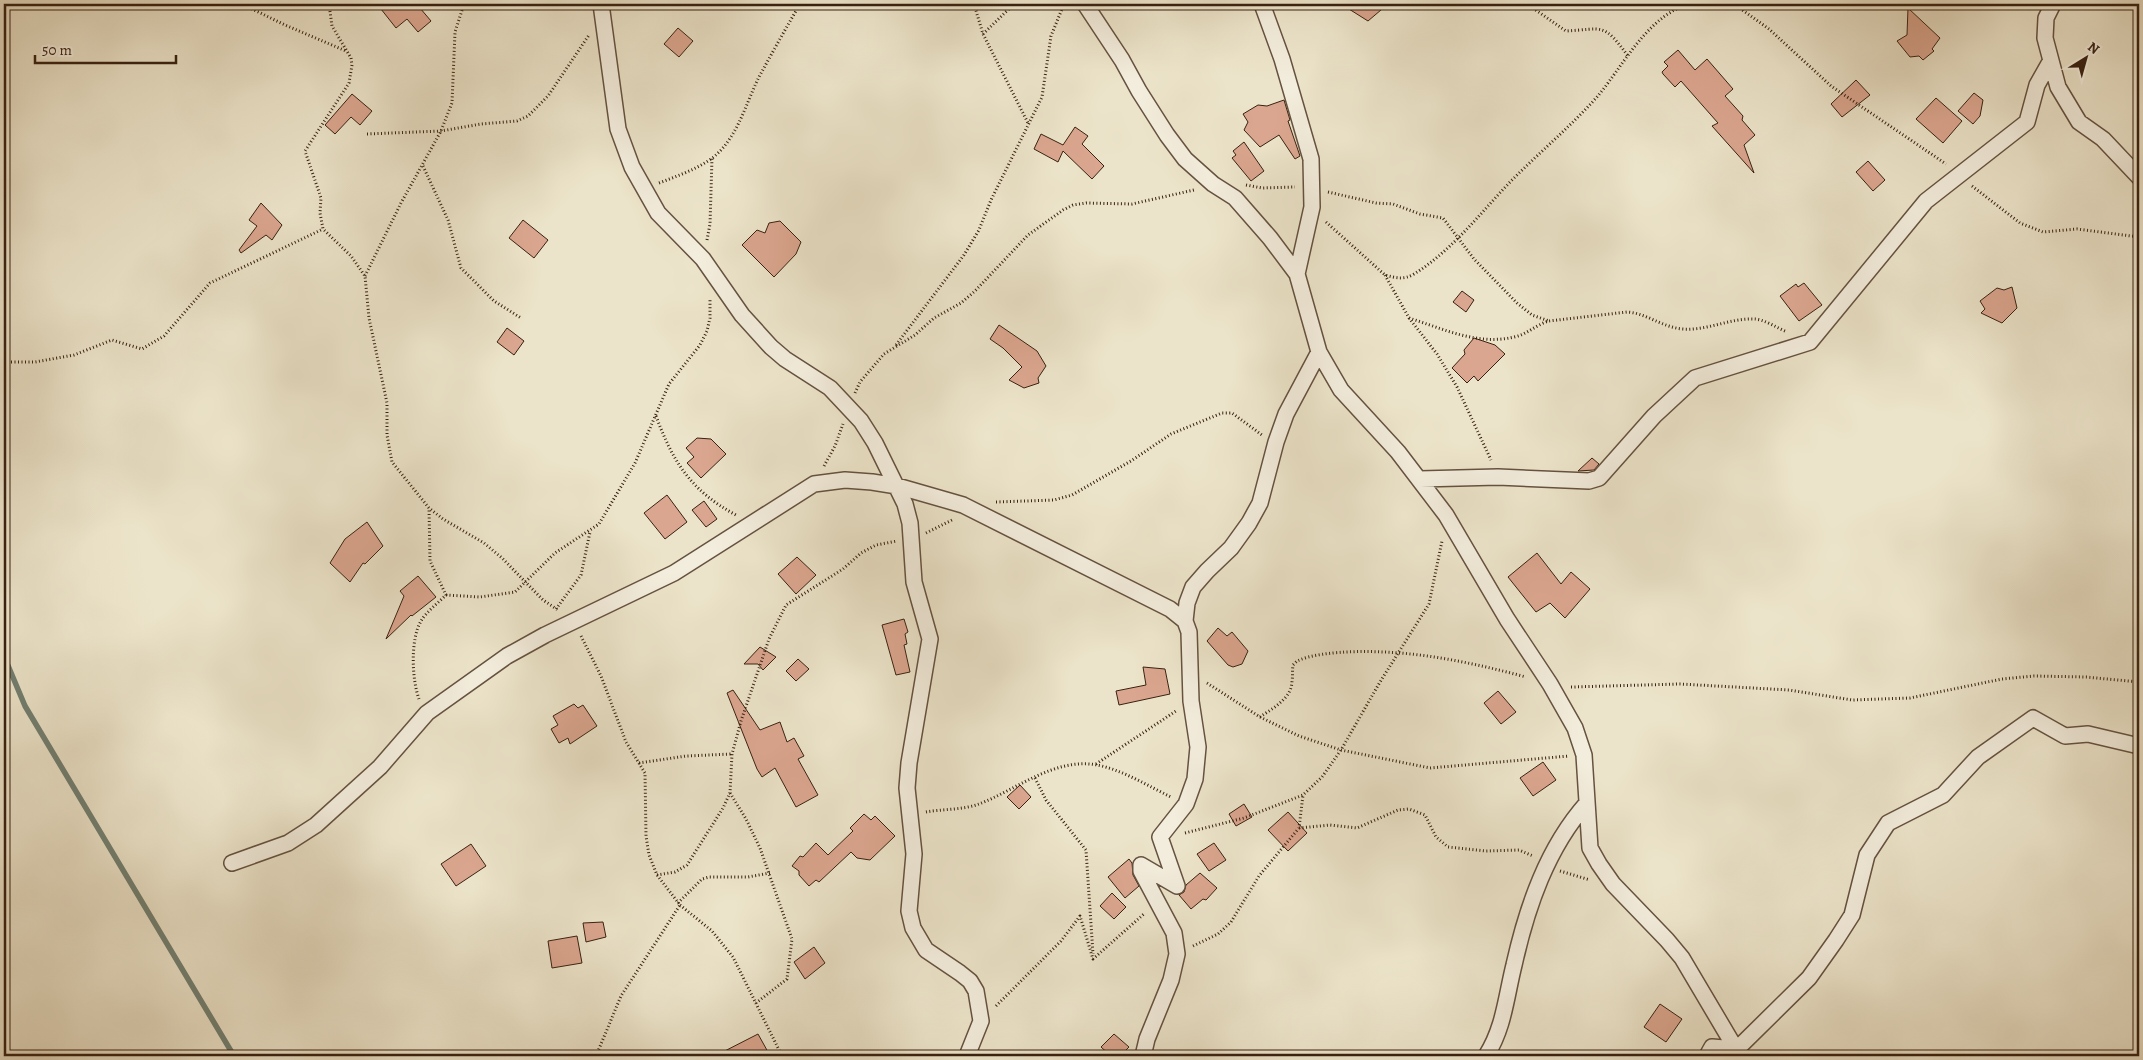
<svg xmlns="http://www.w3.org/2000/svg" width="2143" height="1060" viewBox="0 0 2143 1060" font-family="Alegreya,serif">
  <rect width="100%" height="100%" fill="#ece4ca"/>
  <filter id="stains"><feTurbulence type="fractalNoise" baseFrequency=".004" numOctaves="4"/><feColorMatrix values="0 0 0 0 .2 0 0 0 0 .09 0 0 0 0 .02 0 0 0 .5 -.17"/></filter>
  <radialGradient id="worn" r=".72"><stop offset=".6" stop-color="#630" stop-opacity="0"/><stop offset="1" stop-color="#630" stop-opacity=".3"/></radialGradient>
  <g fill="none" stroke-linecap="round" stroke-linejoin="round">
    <!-- stream -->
    <path stroke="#728072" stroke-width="5.5" d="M4,656L25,706L234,1056"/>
  </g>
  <!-- building -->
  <path fill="#dba68f" stroke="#382111" d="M377,4H425L420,8L431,21L418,32L407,19L396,28Z
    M1341,4H1388L1368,21Z
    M1908,8L1940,38L1932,49L1934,51L1923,60L1919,56L1910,57L1897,41L1907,35Z
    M678,28L693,41L679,57L664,44Z
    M1678,50L1695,70L1707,59L1733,89L1725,96L1743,116L1742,120L1755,135L1744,145L1754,173L1712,126L1718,123L1681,81L1675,87L1663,74L1662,72L1668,66L1664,62Z
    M1856,80L1870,95L1842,117L1831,104Z
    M1974,93L1983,100L1980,116L1973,124L1958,111Z
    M352,94L372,111L360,125L351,117L335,134L325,125Z
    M1936,98L1962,121L1943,143L1916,119Z
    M1284,100L1290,120L1288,121L1300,156L1295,159L1279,135L1260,147L1244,130L1248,122L1243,114L1258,105L1267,106Z
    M1075,127L1088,136L1082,144L1104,166L1092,179L1063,151L1058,162L1034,149L1041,134L1063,145Z
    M1244,142L1264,171L1251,181L1232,158L1236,155L1233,151Z
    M1868,161L1885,180L1873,191L1856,172Z
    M261,203L282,225L272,240L266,235L241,253L239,250L257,226L249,220Z
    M523,220L548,240L534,258L509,238Z
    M780,221L801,242L796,254L774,277L742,245L757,230L765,233L769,223Z
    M1804,283L1822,305L1799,321L1780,296L1796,284L1798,287Z
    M2012,287L2017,308L2002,323L1981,313L1985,309L1980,301L1997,288L2004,290Z
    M1462,291L1474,300L1466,312L1453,302Z
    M999,325L1037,351L1046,366L1038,378L1039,383L1024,388L1009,380L1022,367L1003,348L990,339Z
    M507,328L524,341L514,355L497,342Z
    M1474,338L1495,345L1505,354L1478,381L1474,376L1467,383L1452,368L1465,354L1464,350Z
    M697,438L711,439L726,454L701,478L687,463L694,457L686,448Z
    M1592,458L1599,464L1594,470L1578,471Z
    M667,495L687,522L665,539L644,513Z
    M704,501L717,519L706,527L692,510Z
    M367,522L383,546L365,564L363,563L350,582L330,563L345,539Z
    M1537,553L1561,584L1571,572L1590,589L1565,618L1550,603L1536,612L1508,577Z
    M797,557L816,575L796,594L778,574Z
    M418,576L436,597L412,616L411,615L386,639L404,596L400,591Z
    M904,619L908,632L905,634L907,644L904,645L910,672L896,675L882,625Z
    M1218,628L1227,636L1232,632L1248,651L1242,664L1233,667L1228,665L1207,641Z
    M760,647L776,657L763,670L758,664H744Z
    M798,659L809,669L796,681L786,671Z
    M1143,667L1165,669L1170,694L1119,705L1116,691L1146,685Z
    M733,690L760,730L780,722L787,742L794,738L804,756L798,759L818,795L796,807L775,768L762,777L757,769L727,693Z
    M1498,691L1516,712L1501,724L1484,703Z
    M574,704L578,708L583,705L597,726L570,744L568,738L559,743L551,729L558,725L553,716Z
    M1543,762L1556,780L1533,796L1520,778Z
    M1020,785L1031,797L1019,809L1007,797Z
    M1244,804L1252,817L1236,826L1229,814Z
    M1288,812L1307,833L1288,851L1268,830Z
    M864,814L871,820L875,816L895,836L870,860L857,858L851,852L819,882L816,880L809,886L799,875V871L792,866L800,856L803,857L816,843L828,855L853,831L850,828Z
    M1214,843L1226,860L1209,871L1197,854Z
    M471,844L486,866L456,886L441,864Z
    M1129,859L1132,863L1133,875L1139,886L1125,898L1108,877Z
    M1200,873L1217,888L1206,900L1203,899L1191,909L1179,895L1184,892L1186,885Z
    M1112,893L1126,907L1114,919L1100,906Z
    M603,922L606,937L586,942L583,923Z
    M577,936L582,963L552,968L548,941Z
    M814,947L825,963L805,979L794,962Z
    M1660,1004L1682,1019L1666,1042L1644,1027Z
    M758,1034L768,1052L760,1056H715Z
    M1114,1034L1129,1047L1120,1056H1111L1101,1047Z"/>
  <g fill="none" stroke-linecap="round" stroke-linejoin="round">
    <!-- minor casing -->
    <g stroke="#65523f" stroke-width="18">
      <path id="minor" d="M601,4L618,129L632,167L658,213L703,259L742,315L771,347L785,359L830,388L861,421L875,443L905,504L910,523L914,582L930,639L909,763L907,788L914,854L909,911L913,928L926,950L960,973L970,981L976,991L981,1021L967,1056
        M1085,4L1122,60L1139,91L1167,135L1185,159L1213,184L1235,198L1270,238L1297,274L1319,352L1341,390L1398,452L1446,515L1507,619L1550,684L1575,728L1584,755L1590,848L1599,864L1613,884L1667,940L1682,958L1740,1056
        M1262,4L1282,59L1311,159L1312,207L1297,274
        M2053,4L2046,18L2045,38L2058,87L2079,122L2103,139L2139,177
        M1420,479L1498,477L1589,481L1599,478L1654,416L1695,378L1810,342L1926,201L2027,122L2037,85L2050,62
        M1185,621L1187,603L1193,587L1207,571L1231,548L1249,523L1260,503L1276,442L1286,414L1319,352
        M232,863L288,843L316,825L380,767L427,713L507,656L545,635L674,573L814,484L845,480L872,482L897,486L963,505L1170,609L1185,621L1189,632L1191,701L1198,747L1195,779L1186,804L1160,837L1177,886L1141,865V871L1174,933L1177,954L1171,980L1147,1039L1143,1056
        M1486,1056C1504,1028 1506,997 1514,965C1527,907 1547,848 1587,803
        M1707,1056L1712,1047L1737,1049L1809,978L1836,940L1852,915L1867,855L1888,823L1943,795L1978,757L2033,718L2065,736L2088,734L2139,746"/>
    </g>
    <!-- path -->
    <path stroke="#382111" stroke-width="3" stroke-dasharray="1 2.5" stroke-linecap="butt" d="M242,4L285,25L346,51
      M329,4L332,26L351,58L352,65L349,83L305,151L321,198L320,213L323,229L351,256L365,276L369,318L387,403V435L392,462L429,508L443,519L484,543L502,558L543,600L558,610
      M974,4L983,34L1028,123
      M1527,4L1566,31C1604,29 1603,22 1628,56
      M1734,4L1769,29L1831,86L1946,164
      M983,34L1014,4
      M367,134L441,131L481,124L517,121L528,116L548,96L589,35
      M423,166L448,220L461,268L494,301L521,318
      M659,183C677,176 695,170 711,159C737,140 745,105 759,77C772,53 786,28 800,4
      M1246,185L1262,188L1295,187
      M1972,186L2020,223L2043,232L2077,229L2139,237
      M1328,192L1376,203L1393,204L1420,214L1443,218L1474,259L1517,303L1532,315L1549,321
      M1326,222L1385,275C1396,278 1404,280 1414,274C1453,250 1481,212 1512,180C1540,152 1571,126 1597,97C1624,65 1646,18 1688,4
      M707,240L710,224L712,158
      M1385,275L1409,318L1437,354L1457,387L1491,460
      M365,276L401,203L441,131L452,103L455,32L464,4
      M1409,318C1444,329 1480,347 1518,336C1528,333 1538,324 1549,321L1627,312C1646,313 1662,327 1682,329C1707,331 1730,318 1754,319C1764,319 1777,328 1787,332
      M896,345L964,255L979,230L991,200L1042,97L1051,36L1064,4
      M4,362H35L74,355L112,340L142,349L164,336L210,283L323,229
      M855,393L860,382L884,354L915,335L934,318L961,303L975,291L1028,235L1063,210L1073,205L1086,203L1132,204L1194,190
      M656,416C673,462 691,491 736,515
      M824,466L835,446L843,424
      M996,502L1054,500L1072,495L1131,461L1171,434L1222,413H1232L1262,435
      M926,533L954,519
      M446,595L480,597L515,592L555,553L599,524L635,463L669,384L700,345L707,331L710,318V298
      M556,609L581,575L590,532
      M581,636L601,676L626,742L645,773L646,836L649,855L657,875L680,905
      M1207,683L1260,717L1299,736L1341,750L1430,768L1569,756
      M1571,687L1680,684L1789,690L1852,700L1910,698L2002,679L2034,676L2086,677L2139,682
      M419,699C412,680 410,640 421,621C426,612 438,603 446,595L430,561L429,508
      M1260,717C1273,708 1291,699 1292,682C1293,676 1292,671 1293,665L1297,661C1310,655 1330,653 1345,652C1408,649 1466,661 1526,677
      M639,763L686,756L732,754
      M1096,764L1176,711
      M1035,778L1046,800L1086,850L1093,954
      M730,793L746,819L760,848L792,939L787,979L756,1003
      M926,812C942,809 963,810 979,804C1016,790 1055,757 1097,765C1123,770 1148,786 1171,797
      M1299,828L1330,825L1357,828L1398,810L1409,809L1425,815L1436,837L1448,847L1486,851L1519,850L1533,856
      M1185,833L1244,818L1303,795L1322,777L1341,750L1380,682L1429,604L1442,541
      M1560,871L1590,880
      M657,875L675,872L687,865L723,808L730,793L732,754L741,721L769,639L786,605L843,569L861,553L876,545L897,541
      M678,903L702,879L709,877H748L770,873
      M680,905L712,931L733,957L782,1056
      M1193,946L1218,934L1231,922L1259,876L1299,828L1303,795
      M996,1006L1061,941L1080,916L1093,959L1145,913
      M596,1056L621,996L680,905"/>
    <!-- minor -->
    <use href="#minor" stroke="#f3eddd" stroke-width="15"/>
  </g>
  <!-- margin -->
  <rect width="2143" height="1060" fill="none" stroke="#ece4ca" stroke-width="20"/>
  <rect x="5" y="5" width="2133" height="1050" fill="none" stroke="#382111" stroke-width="2.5"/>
  <rect x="10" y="10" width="2123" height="1040" fill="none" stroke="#382111"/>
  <!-- north arrow -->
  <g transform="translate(2086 58) rotate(37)" stroke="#f3eddd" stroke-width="4" paint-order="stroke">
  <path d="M0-4L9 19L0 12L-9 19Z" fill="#382111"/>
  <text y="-8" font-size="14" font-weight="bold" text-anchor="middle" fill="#382111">N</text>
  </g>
  <!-- scale -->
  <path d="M35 55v8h141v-8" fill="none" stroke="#382111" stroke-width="2.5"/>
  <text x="42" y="55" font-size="15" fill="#382111" stroke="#f3eddd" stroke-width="4" paint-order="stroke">50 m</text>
  <rect width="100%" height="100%" filter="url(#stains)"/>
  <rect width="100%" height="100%" fill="url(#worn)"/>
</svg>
